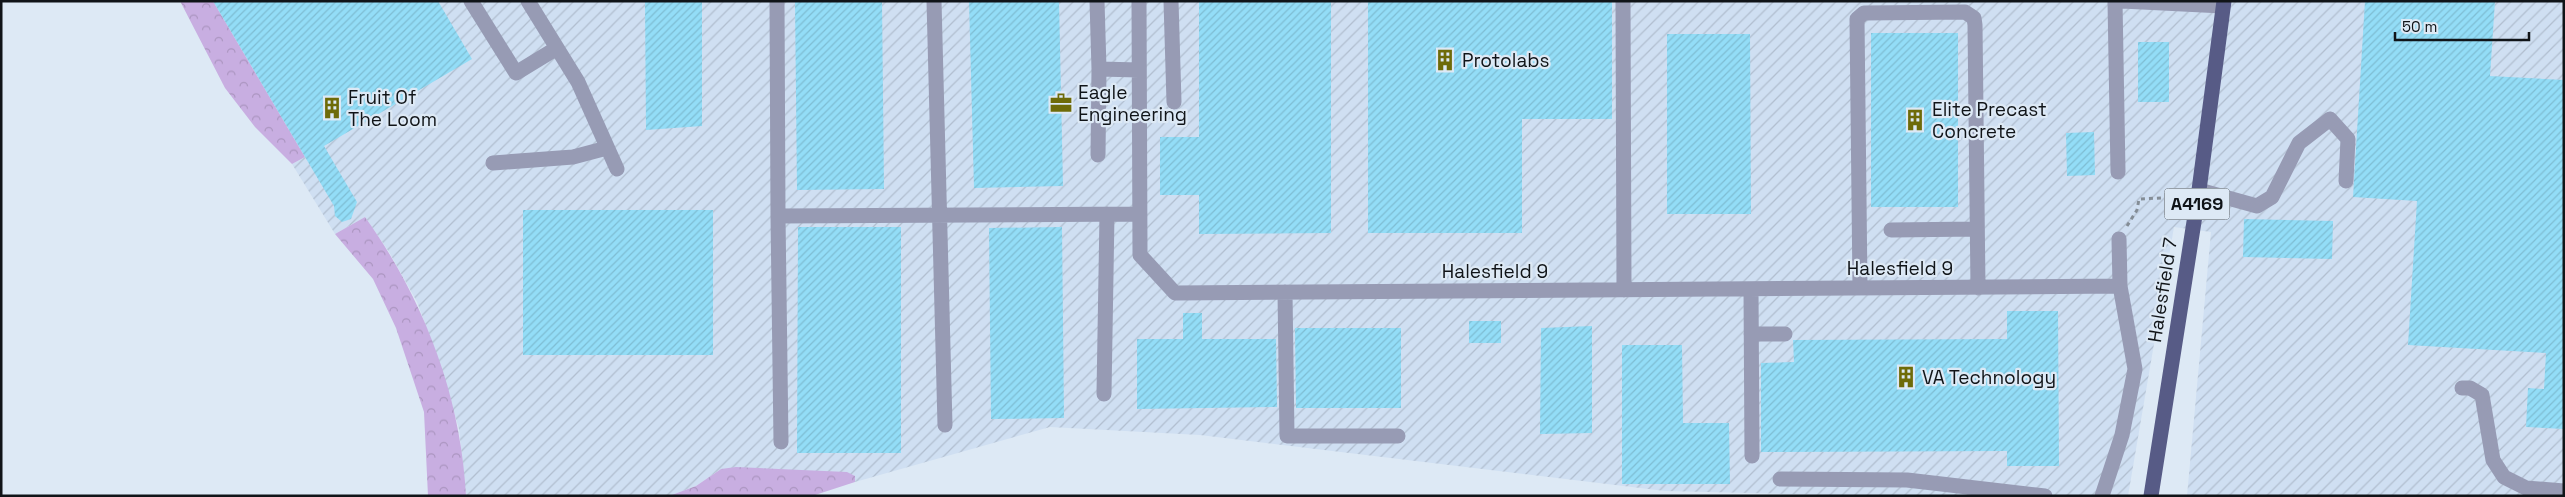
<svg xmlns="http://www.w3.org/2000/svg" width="2565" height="497" viewBox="0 0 2565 497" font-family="'Space Grotesk',sans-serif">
  <defs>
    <pattern id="industrial-furrows" width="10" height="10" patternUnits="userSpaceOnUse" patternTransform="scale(1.25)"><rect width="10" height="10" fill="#cfdff2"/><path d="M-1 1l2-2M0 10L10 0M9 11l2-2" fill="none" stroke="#b1becf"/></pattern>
    <pattern id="forest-crowns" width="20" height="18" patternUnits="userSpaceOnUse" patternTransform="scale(1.25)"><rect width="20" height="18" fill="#c8aee1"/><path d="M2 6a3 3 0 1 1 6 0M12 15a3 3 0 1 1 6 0" fill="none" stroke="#ab95c0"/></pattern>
    <pattern id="building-hatch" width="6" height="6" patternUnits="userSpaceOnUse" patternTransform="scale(1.25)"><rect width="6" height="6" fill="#93ddf7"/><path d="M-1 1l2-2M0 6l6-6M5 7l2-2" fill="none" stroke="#7ebdd3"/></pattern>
  </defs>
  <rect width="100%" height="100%" fill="#dde9f5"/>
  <!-- industrial -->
  <path fill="url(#industrial-furrows)" d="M213,1H2564V496H2187L2211,232L2174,227L2128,496H1872L1665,491L1200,435L1050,427L855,482V476L721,469L696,486L669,496H466L459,429L436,353L417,302L389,252L365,217L335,234L292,164L305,157Z"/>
  <!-- forest -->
  <path fill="url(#forest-crowns)" d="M180,1H213L305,157L292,164L255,127L225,88Z
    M365,217C423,298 461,395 466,496H428L424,412L396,328L373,279L335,234Z
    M736,467L847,472L855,476V482L812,496H669L696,486L721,469Z"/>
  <!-- building -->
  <path fill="url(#building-hatch)" d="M213,1H438L472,59L324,146L357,202L351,219L342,222L335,216L334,206Z
    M645,1H702V126L646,130Z
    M795,1H882L884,189L797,190Z
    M969,1H1059L1063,186L974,188Z
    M1199,1H1331V233L1199,234V195H1160V137H1199Z
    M1368,1H1612V119H1522V233H1368Z
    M2365,1H2495L2490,76L2564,80V429L2526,427L2528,388L2544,389L2546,353L2408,345L2417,201L2353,197Z
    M1871,33H1958V207H1871Z
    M1667,34H1750L1751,214H1667Z
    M2138,42H2169V102H2138Z
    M2094,132L2095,175L2067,176L2066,133Z
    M523,210H713V355H523Z
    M2244,219L2333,221L2332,259L2243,257Z
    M798,227H901V453H797Z
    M1062,227L1064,418L991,419L989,228Z
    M2007,311H2058L2059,466H2007V451L1761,452V363L1794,362L1793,340L2007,339Z
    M1183,313H1202V339H1276L1277,407L1137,409V339H1183Z
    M1469,321H1501V343H1469Z
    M1592,326V433L1540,434L1541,328Z
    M1295,328H1401V408H1296Z
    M1622,345H1682L1683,423H1729L1730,484H1622Z"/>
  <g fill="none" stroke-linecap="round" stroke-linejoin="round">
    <!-- path -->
    <path stroke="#848d96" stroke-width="3" stroke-dasharray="4 4" stroke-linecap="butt" d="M2127,226L2137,210L2139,199L2182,197"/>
    <!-- minor -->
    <path stroke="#979bb4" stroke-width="15" d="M471,1L516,73L557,48
      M528,1L578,82L617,169
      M777,1L778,216
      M934,1L945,425
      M1097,1L1099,69L1139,70
      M1139,1L1140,255L1175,293L2120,286
      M1171,1L1174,102
      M1623,1L1624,290
      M2115,1L2118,172
      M2122,1L2223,6
      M1098,155L1099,69
      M493,163L573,157L607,148
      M2199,190L2257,206L2272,197L2299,143L2330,119L2348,139L2346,181
      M1891,230L1977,229
      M1860,288L1857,19L1864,13L1965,12L1974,18L1975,25L1978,288
      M1751,289L1752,456
      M1285,292L1287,436H1398
      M1751,334H1785
      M2462,388H2470L2482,395L2493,460L2504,477L2526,488L2564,491
      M1104,394L1107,214
      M781,442L778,216L1140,214
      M1780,479L1907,480L2045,496
      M2102,496L2122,435L2135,369L2120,286L2119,239"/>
    <!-- major -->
    <path stroke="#575b86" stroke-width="15" d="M2151,496L2199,190L2224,1"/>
  </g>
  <!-- icons -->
  <defs>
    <g id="building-bare" transform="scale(1.725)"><path d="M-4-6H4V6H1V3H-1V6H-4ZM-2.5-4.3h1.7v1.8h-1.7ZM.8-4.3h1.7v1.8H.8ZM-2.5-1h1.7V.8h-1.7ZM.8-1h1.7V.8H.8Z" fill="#6e6b08" stroke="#dde9f5" stroke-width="2.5" paint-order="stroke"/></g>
    <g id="office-bare" transform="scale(1.725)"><path d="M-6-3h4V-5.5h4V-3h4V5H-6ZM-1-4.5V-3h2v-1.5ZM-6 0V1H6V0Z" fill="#6e6b08" stroke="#dde9f5" stroke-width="2.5" paint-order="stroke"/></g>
  </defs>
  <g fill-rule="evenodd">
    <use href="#building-bare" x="1445" y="60"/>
    <use href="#office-bare" x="1061" y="103"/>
    <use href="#building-bare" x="332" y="108"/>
    <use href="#building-bare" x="1915" y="120"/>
    <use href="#building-bare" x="1906" y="377"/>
  </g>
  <g text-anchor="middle" stroke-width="4.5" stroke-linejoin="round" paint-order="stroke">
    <!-- shield labels -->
    <rect fill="#dde9f5" stroke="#4e545a" stroke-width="1" x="2164.5" y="188.5" width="65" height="31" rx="4"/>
    <g font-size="18" font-weight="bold" fill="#101418">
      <text x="2197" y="210">A4169</text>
    </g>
    <!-- poi labels -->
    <g font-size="19" fill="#101418" stroke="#dde9f5" text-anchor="start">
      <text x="1462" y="67">Protolabs</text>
      <text x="1078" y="99">Eagle<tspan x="1078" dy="22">Engineering</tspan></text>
      <text x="348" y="104">Fruit Of<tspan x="348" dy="22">The Loom</tspan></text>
      <text x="1932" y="116">Elite Precast<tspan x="1932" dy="22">Concrete</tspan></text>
      <text x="1922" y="384">VA Technology</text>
    </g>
    <!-- street labels -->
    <g font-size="19" fill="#101418" stroke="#dde9f5">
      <text x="1900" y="275">Halesfield 9</text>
      <text x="1495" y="278">Halesfield 9</text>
      <text transform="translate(2162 290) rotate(-81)" y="7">Halesfield 7</text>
    </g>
  </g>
  <!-- border -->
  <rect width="2565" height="497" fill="none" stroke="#101418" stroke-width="5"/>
  <!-- scale -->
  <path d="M2395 32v8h134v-8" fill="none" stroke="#101418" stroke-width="2.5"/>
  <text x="2402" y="32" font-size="15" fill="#101418" stroke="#dde9f5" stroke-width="4" paint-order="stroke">50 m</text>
</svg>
